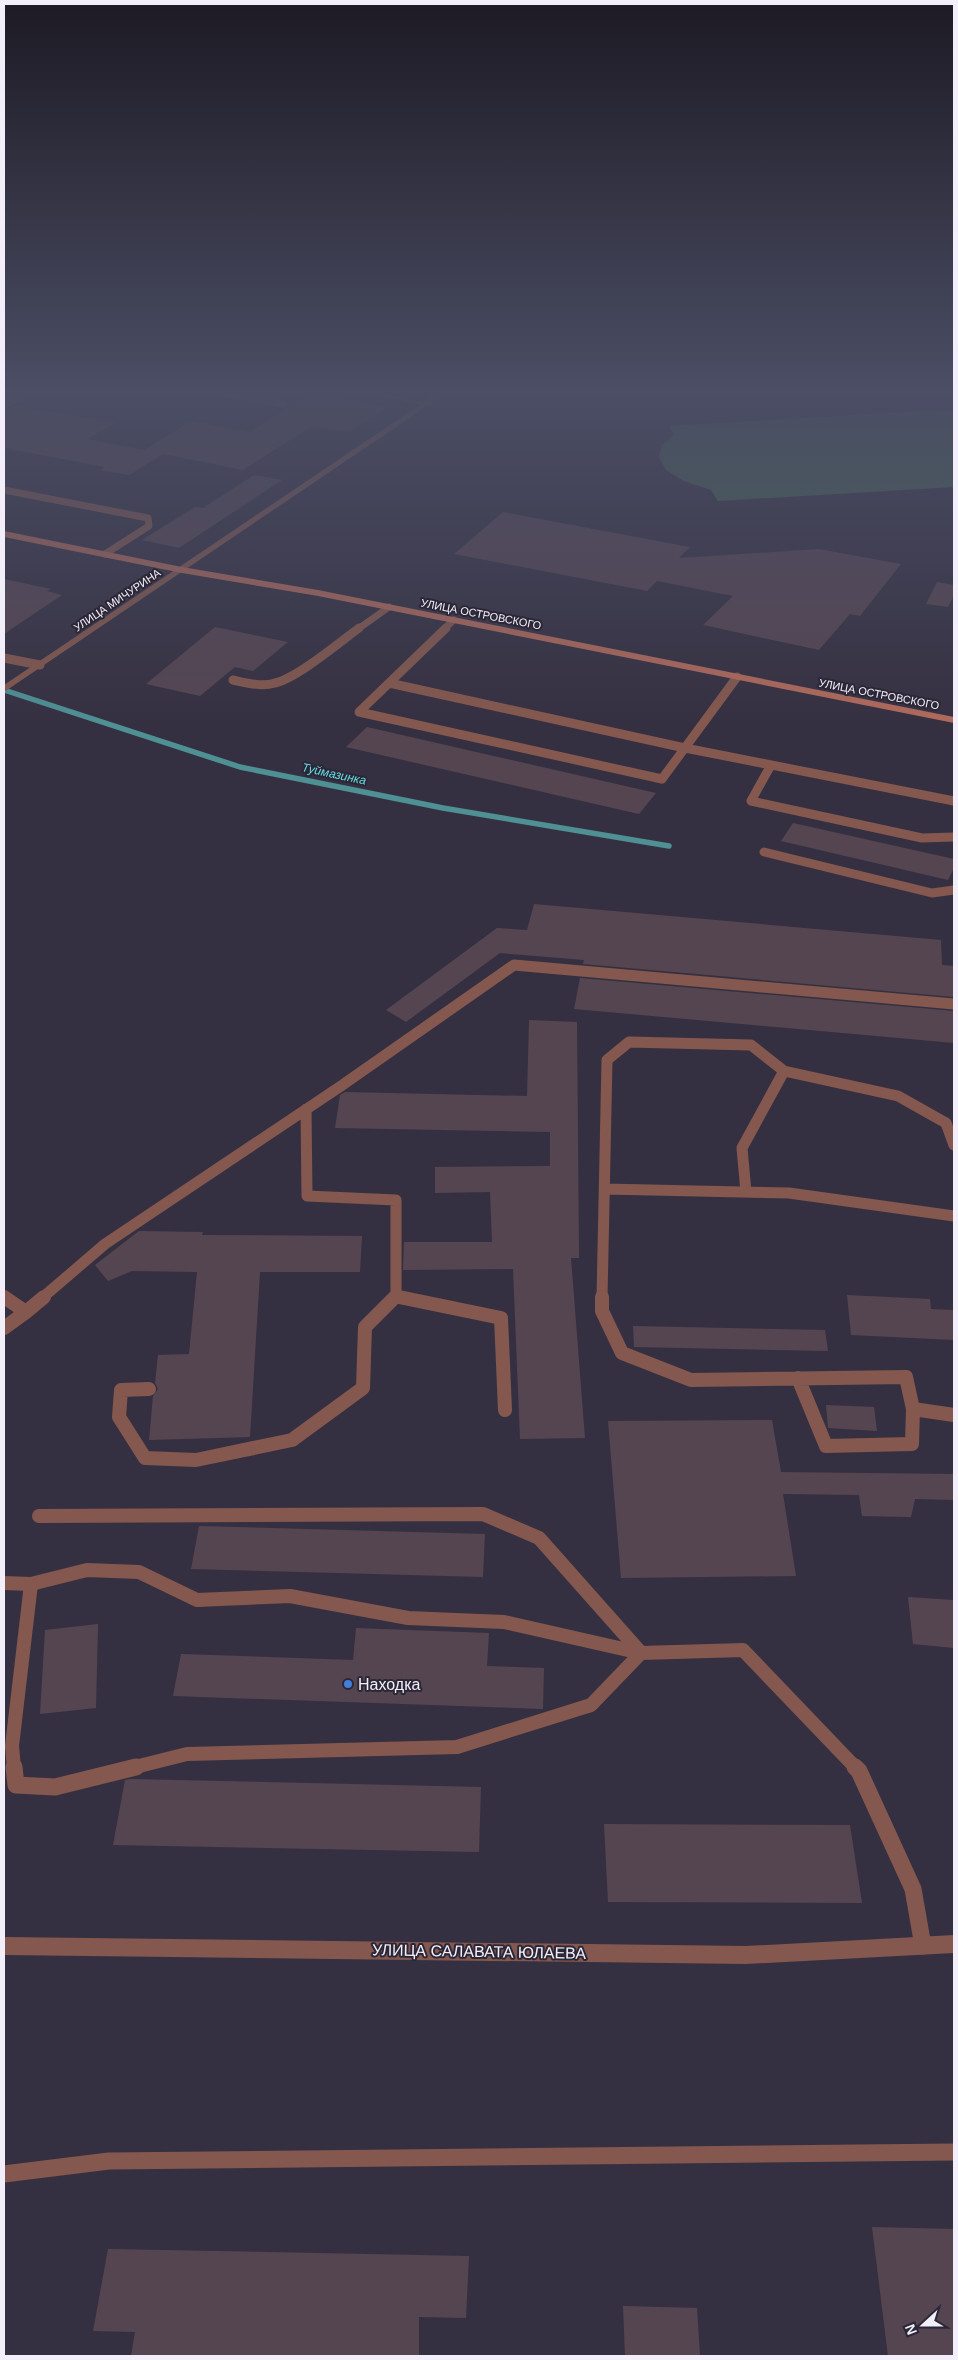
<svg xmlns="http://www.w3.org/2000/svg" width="958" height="2360" viewBox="0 0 958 2360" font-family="Arial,sans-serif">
  <rect width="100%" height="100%" fill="#353041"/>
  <!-- green -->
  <path fill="#446551" d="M937,410L954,412V487L718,501L711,490L684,481L666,470L659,457L662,445L674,435L669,426Z"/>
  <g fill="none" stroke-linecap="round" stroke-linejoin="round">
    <!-- stream -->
    <path stroke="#4f9095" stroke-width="5.5" d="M4,690L240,767L443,808L669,846"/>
  </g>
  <!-- building -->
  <path fill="#554551" d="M309,394L387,407L350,432L312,426L243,470L163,454L129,475L100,470L105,467L4,448V411L16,406L115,423L87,439L144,450L191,421L251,432Z
    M254,475L282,480L179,548L142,540L195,507L203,508Z
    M503,512L690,547L679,558L819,549L901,564L860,616L850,614L819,650L703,625L733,596L657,581L647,591L454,554Z
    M4,579L51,589L47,591L62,595L4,634Z
    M937,582L954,585V595L948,607L926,604Z
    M215,627L288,642L253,671L235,667L200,696L146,684Z
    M367,727L656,793L639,814L346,747Z
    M793,823L954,859V868L948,880L781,841Z
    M534,904L941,940L942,965L954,966V997L583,964L584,960L500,953L406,1022L386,1010L497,928L527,930Z
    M580,978L954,1011V1043L574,1009Z
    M529,1020L577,1022L579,1258H571L585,1438L520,1439L513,1269L403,1270L404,1242H492L490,1192L435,1193V1167L550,1166V1132L335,1128L340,1095L345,1092L527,1096Z
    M139,1231L203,1232L202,1235L362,1236L360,1272H260L250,1437L149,1440L153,1396L158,1389L155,1383L158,1355L189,1354L197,1272L132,1271L108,1281L95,1265Z
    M847,1295L930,1299L931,1309L954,1310V1340L851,1335Z
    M633,1326L825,1330L828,1351L634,1347Z
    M826,1405L874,1407L877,1431L828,1428Z
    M772,1420L781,1472L954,1474V1500L915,1499L911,1517L862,1516L859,1495L783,1494L796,1576L621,1578L608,1421Z
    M199,1526L485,1534L483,1577L191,1569Z
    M908,1597L954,1600V1648L913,1644Z
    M98,1624L96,1708L40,1714L45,1630Z
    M356,1628L489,1633L487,1666L544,1668L543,1709L173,1696L181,1654L353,1660Z
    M130,1779L481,1787L479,1852L113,1845L125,1780Z
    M604,1824L850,1825L862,1903L608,1902Z
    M872,2227L954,2229V2356H888Z
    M108,2249L469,2256L466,2318L419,2317V2356H131L135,2332L93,2331Z
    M623,2306L697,2308L700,2356H625Z"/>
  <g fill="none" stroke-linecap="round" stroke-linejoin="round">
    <!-- service-far4 -->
    <path stroke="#84584e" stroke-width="7" d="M228,394L282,404
      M4,406L26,394
      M4,490L148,518L149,526L105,554
      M358,629L389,607
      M444,629L454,620"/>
    <!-- service-far3 -->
    <path stroke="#84584e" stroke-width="9" d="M446,628L359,712L662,779L737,677
      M4,658L40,665
      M233,680C247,683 261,687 275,683C297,678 340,642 359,628
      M389,683L685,748L954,801
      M771,765L751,801L922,838L954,837
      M764,852L932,893L954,890"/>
    <!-- service-far2 -->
    <path stroke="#84584e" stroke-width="11" d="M306,1109L307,1196L396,1200V1296L394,1298
      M605,1189L789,1193L954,1216
      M746,1192L742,1148L784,1071
      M396,1296L405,1298
      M42,1298L105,1244L341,1086L514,965L954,1004
      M602,1298L607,1060L629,1042L751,1045L784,1071L898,1096L946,1123L954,1145"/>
    <!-- service-far1 -->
    <path stroke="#84584e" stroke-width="14" d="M4,1297L26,1312L4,1328
      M399,1297L501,1318L505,1410
      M602,1297V1311L622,1353L691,1380L906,1377L913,1409L954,1415
      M26,1312L44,1297
      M798,1378L826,1446L912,1444L913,1409
      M149,1389L121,1390L119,1417L145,1458L196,1460L292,1440L363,1388L365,1327L395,1297
      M39,1516L483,1514L539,1538L641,1653
      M4,1583L31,1584
      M641,1653L743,1650L856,1768
      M14,1768L12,1746L31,1584L87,1570L139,1572L197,1600L290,1596L408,1618L504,1622L641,1653
      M131,1768L187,1754L457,1747L591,1705L641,1653"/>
    <!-- service -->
    <path stroke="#84584e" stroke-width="17" d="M14,1767L16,1785L55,1787L136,1767
      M855,1767L859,1771L913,1889L923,1946
      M4,2174L109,2161L954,2152"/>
    <!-- minor -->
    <path fill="#84584e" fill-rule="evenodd" d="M371,394H387L431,404L427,406Z"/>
    <!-- tertiary -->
    <path fill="#84584e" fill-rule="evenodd" d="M436,394H445L4,692V685Z
      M954,1935V1953L746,1964L4,1955V1937L746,1946Z"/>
    <!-- secondary -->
    <path fill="#b06a5b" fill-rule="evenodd" d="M4,531L182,567L318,590L954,717V723L318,596L182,573L4,537Z"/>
  </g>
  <!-- sky -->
  <linearGradient id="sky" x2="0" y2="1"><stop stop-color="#1d1a24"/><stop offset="0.54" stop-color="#4b4e65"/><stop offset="1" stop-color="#4b4e65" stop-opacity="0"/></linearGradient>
  <rect width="958" height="725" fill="url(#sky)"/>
  <!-- markers -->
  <circle fill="#3f7fe0" stroke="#2b2737" stroke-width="2" cx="348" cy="1684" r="5"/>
  <g text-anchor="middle" stroke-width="4" stroke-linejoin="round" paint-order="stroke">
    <!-- far-street labels -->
    <g font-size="11" fill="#f2effa" stroke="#2b2737">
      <text transform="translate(117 600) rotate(-34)" y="4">УЛИЦА МИЧУРИНА</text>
      <text transform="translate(481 614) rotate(11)" y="4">УЛИЦА ОСТРОВСКОГО</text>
      <text transform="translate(879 694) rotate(11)" y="4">УЛИЦА ОСТРОВСКОГО</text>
    </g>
    <!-- far-water labels -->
    <g font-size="12" font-style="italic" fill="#65dee1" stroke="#2b2737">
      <text transform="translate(334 774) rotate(12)" y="4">Туймазинка</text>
    </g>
    <!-- near-poi labels -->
    <g font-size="16" fill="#f2effa" stroke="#2b2737" text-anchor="start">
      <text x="358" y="1690">Находка</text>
    </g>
    <!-- near-street labels -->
    <g font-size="16" fill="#f2effa" stroke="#2b2737">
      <text transform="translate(479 1951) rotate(1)" y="6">УЛИЦА САЛАВАТА ЮЛАЕВА</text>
    </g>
  </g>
  <!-- border -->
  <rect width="958" height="2360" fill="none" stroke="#f2effa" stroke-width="10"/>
  <!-- north arrow -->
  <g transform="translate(923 2325) rotate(249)" stroke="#2b2737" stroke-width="4" paint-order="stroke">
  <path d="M0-4L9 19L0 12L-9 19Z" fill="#f2effa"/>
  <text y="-8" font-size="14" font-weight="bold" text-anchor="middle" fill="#f2effa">N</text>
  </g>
</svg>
